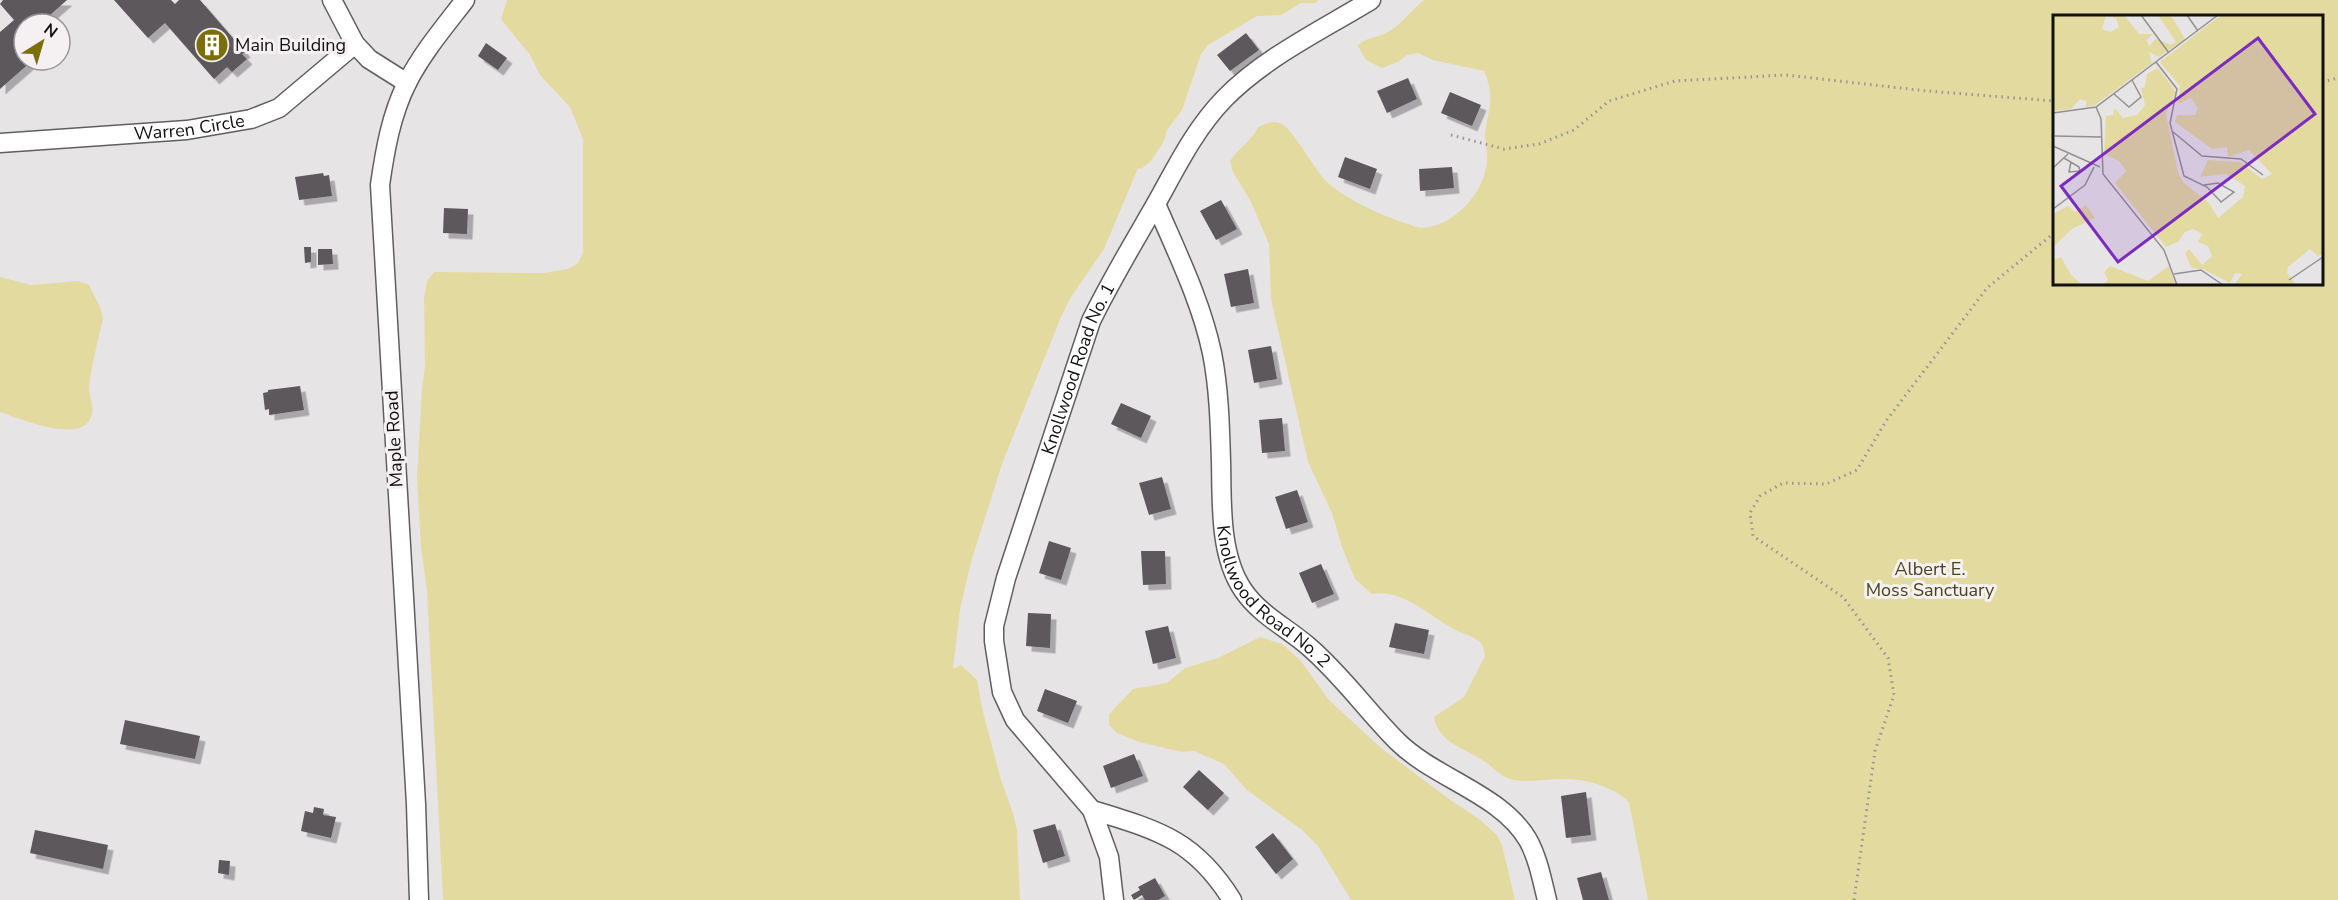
<svg xmlns="http://www.w3.org/2000/svg" width="2338" height="900" viewBox="0 0 2338 900" font-family="'Nunito Sans',sans-serif">
  <defs>
    <filter id="shadow"><feDropShadow dx="5.5" dy="5.5" stdDeviation="0" flood-color="#0004"/></filter>
  </defs>
  <rect width="100%" height="100%" fill="#e7e4e6"/>
  <!-- green -->
  <path fill="#e3da9f" fill-rule="evenodd" d="M507,0H1318L1315,3H1301L1281,15L1257,16L1208,45L1201,54L1182,110L1167,130L1164,141L1151,161L1141,169L1138,168L1104,249L1071,297L1061,317L1003,461L971,562L960,609L953,669L961,665L977,680L982,708L1001,780L1013,813L1017,831L1020,900H443L427,591L421,547L417,478L422,388L425,367L424,298L427,281L434,272L544,273L568,269L578,263L583,253V139L570,107L540,75L530,55L501,19Z
    M1424,0H2338V900H1648L1629,802C1614,787 1586,779 1565,779C1548,778 1527,784 1510,779C1501,777 1492,766 1484,761C1465,748 1438,743 1434,717L1464,697L1485,656C1484,651 1484,647 1481,643C1473,635 1461,634 1452,628C1427,614 1402,589 1372,594L1355,579L1342,547L1332,513L1308,462L1271,299L1269,244L1251,202L1233,172L1230,161C1239,147 1251,142 1258,127C1265,124 1273,120 1280,123C1292,127 1314,169 1326,181C1348,202 1392,220 1421,228C1453,227 1484,194 1487,162C1488,153 1485,143 1485,134C1488,107 1496,100 1484,71L1433,60L1418,53L1407,55L1398,62L1382,68L1366,60L1358,46C1364,38 1375,38 1384,34C1400,27 1411,10 1424,0ZM2054,16H2322V284H2054Z
    M0,277L31,285L78,281L89,285L100,307L103,318C98,340 92,363 89,386C89,395 94,405 92,414C85,447 19,418 0,412Z
    M1260,637L1282,644L1300,660L1329,700L1381,748L1449,799L1479,819L1497,835L1502,845L1515,900H1351L1318,846L1302,830L1247,790L1224,764L1194,751L1182,752L1139,742L1117,733L1109,725V714L1133,689L1167,683L1185,668L1218,658Z"/>
  <!-- building -->
  <path fill="#5c595b" filter="url(#shadow)" d="M3,0H67L40,24H24V60H33L0,89V32L14,20L0,4Z
    M114,0H171L175,4L179,0H200L245,52L242,54L247,59L232,72L227,67L214,79L165,23L148,38Z
    M1246,33L1259,50L1230,71L1217,55Z
    M486,43L507,58L498,70L478,56Z
    M1408,78L1417,99L1387,113L1377,91Z
    M1450,92L1481,105L1472,126L1441,113Z
    M1345,157L1377,169L1370,189L1338,177Z
    M1452,167L1454,188L1420,191L1419,169Z
    M323,173L324,176L329,175L332,196L299,200L295,177Z
    M1221,200L1237,229L1216,240L1200,211Z
    M444,208L468,209L467,234L443,233Z
    M304,247H311V262L305,263Z
    M318,249H332L333,264L318,265Z
    M1248,269L1254,303L1231,307L1224,274Z
    M1271,346L1277,379L1254,383L1248,350Z
    M300,386L304,410L269,415V409L265,410L263,393L268,392V390Z
    M1121,403L1151,416L1141,438L1111,424Z
    M1282,418L1285,451L1262,453L1259,420Z
    M1162,477L1171,509L1149,515L1139,483Z
    M1297,490L1308,522L1286,529L1275,497Z
    M1049,541L1071,548L1061,580L1039,573Z
    M1141,551H1165L1166,584L1143,585Z
    M1321,564L1334,594L1312,603L1299,573Z
    M1028,613L1051,614L1050,648L1026,646Z
    M1395,623L1429,630L1424,654L1389,647Z
    M1168,626L1176,658L1153,664L1145,631Z
    M1045,689L1077,701L1068,723L1037,711Z
    M125,720L200,736L195,759L120,744Z
    M1134,754L1143,776L1111,788L1103,766Z
    M1199,770L1224,793L1208,810L1183,787Z
    M1586,792L1591,835L1566,838L1561,796Z
    M314,807L324,809L323,815L336,817L331,838L301,831L305,811L313,813Z
    M1055,824L1065,856L1043,863L1033,830Z
    M35,830L108,845L103,869L30,853Z
    M1273,833L1293,859L1276,874L1255,847Z
    M219,860L230,861L229,875L218,873Z
    M1601,872L1609,900H1583L1577,878Z
    M1155,878L1165,896L1158,900H1145L1142,895L1134,900L1131,895L1140,890L1138,887Z"/>
  <g fill="none" stroke-linecap="round" stroke-linejoin="round">
    <!-- minor casing -->
    <g stroke="#615e60" stroke-width="21">
      <g id="minor">
        <path d="M332,0L355,44L369,59L407,83"/>
        <path id="s1" d="M0,143L187,130L251,119L279,108L355,44"/>
        <path id="s2" d="M1156,204C1177,253 1201,301 1212,353C1219,388 1220,426 1221,462C1222,502 1219,555 1243,590C1260,615 1286,627 1308,646C1341,674 1367,711 1398,742C1436,779 1501,794 1528,840C1538,858 1542,880 1547,900"/>
        <path d="M1092,810C1157,830 1194,839 1232,900"/>
        <path d="M419,900L416,804L380,185C385,150 391,115 407,83C422,53 445,26 465,0"/>
        <path id="s3" d="M1114,900L1109,857L1092,810L1015,720L1002,692L994,641V626L1006,578L1091,321C1111,280 1134,242 1157,202C1177,166 1195,129 1224,99C1265,57 1322,30 1371,0"/>
      </g>
    </g>
    <!-- path -->
    <path stroke="#979496" stroke-width="3" stroke-dasharray="1.5 4.5" stroke-linecap="butt" d="M2322,82L2338,78
      M1451,135L1504,149L1539,144L1574,130L1609,101L1675,81L1786,75L1927,91L2054,101
      M1854,900L1875,751L1894,695L1888,658L1843,597L1753,536L1750,513L1760,496L1783,483L1826,484L1857,470L1886,421L1987,288L2054,233"/>
    <!-- minor -->
    <use href="#minor" stroke="#fff" stroke-width="18"/>
  </g>
  <!-- icons -->
  <defs>
    <g id="building-disc" transform="scale(1.725)"><circle r="9.5" fill="#7c6e0a" stroke="#f5f1f3"/><path d="M-4-6H4V6H1V3H-1V6H-4ZM-2.5-4.3h1.7v1.8h-1.7ZM.8-4.3h1.7v1.8H.8ZM-2.5-1h1.7V.8h-1.7ZM.8-1h1.7V.8H.8Z" fill="#fff"/></g>
  </defs>
  <g fill-rule="evenodd">
    <use href="#building-disc" x="212" y="45"/>
  </g>
  <g text-anchor="middle" stroke-width="6" stroke-linejoin="round" paint-order="stroke">
    <!-- poi labels -->
    <g font-size="18" fill="#121111" stroke="#f5f1f3" text-anchor="start">
      <text x="235" y="51">Main Building</text>
    </g>
    <!-- street labels -->
    <g font-size="18" fill="#121111" stroke="#f5f1f3">
      <text dy="6" stroke="none"><textPath href="#s1" startOffset="190">Warren Circle</textPath></text>
      <text dy="6" stroke="none"><textPath href="#s3" startOffset="580">Knollwood Road No. 1</textPath></text>
      <text transform="translate(394 439) rotate(-93)" y="6">Maple Road</text>
      <text dy="6" stroke="none"><textPath href="#s2" startOffset="423">Knollwood Road No. 2</textPath></text>
    </g>
    <!-- park labels -->
    <g font-size="18" fill="#4a4317" stroke="#f5f1f3">
      <text x="1930" y="575">Albert E.<tspan x="1930" dy="21">Moss Sanctuary</tspan></text>
    </g>
  </g>
  <!-- overview -->
  <g transform="translate(2053 15)">
    <rect width="270" height="270" fill="#e7e4e6"/>
    <path d="M0,0H71L86,19H100L94,25L96,31L103,24L118,30L123,27L105,0H111L119,2L132,24L106,42L96,37L99,48L42,90L33,92V86L27,84L18,94L0,96ZM53,1L63,3L66,12L58,17L49,14ZM168,0H270V239L265,241L257,234L235,252L234,258L243,270H181L189,259L182,258L177,268L150,254L139,253L132,239L136,234L149,250L159,241L155,231L145,227L149,219L140,214L132,217L125,227L113,232L62,168L73,156L66,146L51,139L53,101L60,100L62,93L70,103L84,100L92,90L88,73L92,72L94,59L105,53L123,77L113,99L125,157L130,167L156,188L165,203L190,182L192,171L173,159L147,162L155,145L187,147L209,164L219,159L196,135L175,142L174,132L159,134L122,107L124,100H142L145,93L138,83L125,89L127,71L107,47ZM33,190L42,203L19,214L0,232V199L15,191L22,197ZM8,242L18,260L30,270H0V245ZM57,251L95,266L116,251L122,270H49L55,265L51,257Z" fill="#e3da9f" fill-rule="evenodd"/>
    <path fill="none" stroke="#929091" stroke-width="1.5" d="M88,0L116,38M134,0L145,16M103,47L124,74L117,108L131,161L154,172L168,187L181,177L165,168L151,170M61,79L76,92L88,82L79,65M43,92L48,104L50,159L111,235L124,270M0,98L43,92L165,0M119,116L149,141L188,144L210,160M2,121L48,122M0,131L47,152M11,143L26,152L27,156L16,157L18,147M0,153L15,139M0,194L32,170L41,152M121,259L148,255L170,270M236,265L270,242"/>
    <path fill="#7b2cbf" fill-opacity="0.15" stroke="#7b2cbf" stroke-width="3" d="M205,23L262,99L65,247L8,171Z"/>
    <rect width="270" height="270" fill="none" stroke="#121111" stroke-width="3"/>
  </g>
  <!-- north arrow -->
  <g transform="translate(42 42) rotate(37)"><circle r="28" fill="#f5f1f3" stroke="#9a9799" stroke-width="1.5"/>
  <path d="M0-4.5L10 22L0 15L-10 22Z" fill="#7c6e0a"/>
  <text y="-9" font-size="16" font-weight="bold" text-anchor="middle" fill="#121111">N</text>
  </g>
</svg>
